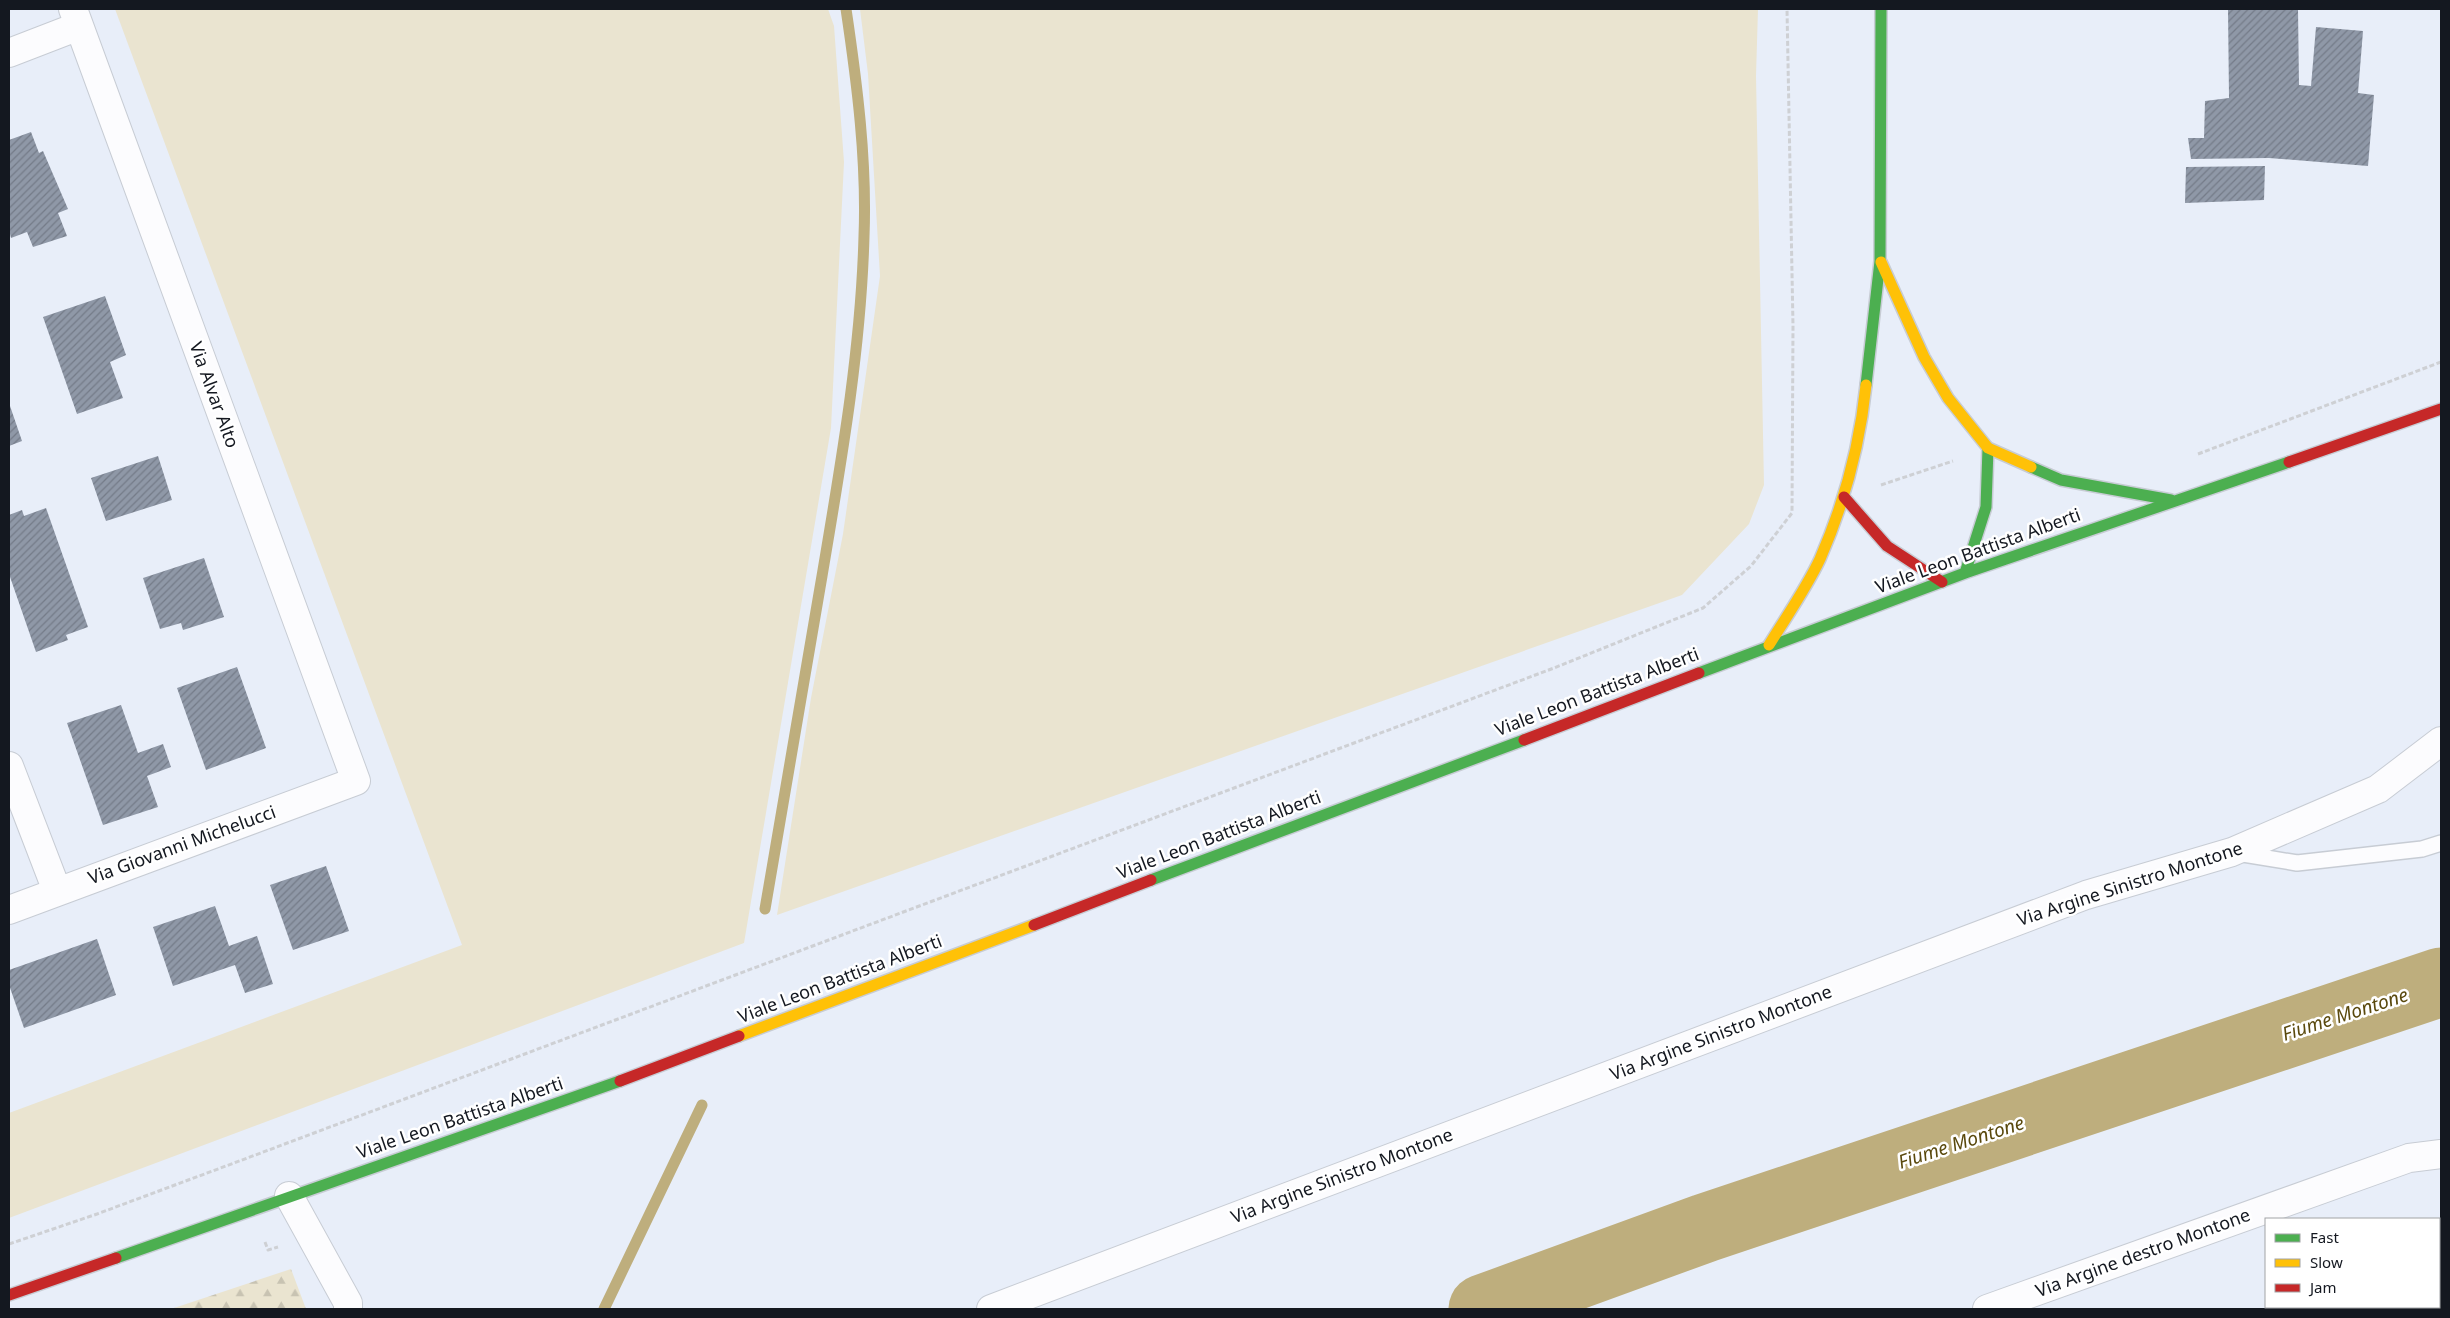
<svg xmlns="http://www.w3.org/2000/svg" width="2450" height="1318" viewBox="0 0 2450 1318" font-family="'Noto Sans',sans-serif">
  <defs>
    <pattern id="forest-firs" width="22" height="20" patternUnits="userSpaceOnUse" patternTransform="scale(1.25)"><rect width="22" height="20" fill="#eae4d0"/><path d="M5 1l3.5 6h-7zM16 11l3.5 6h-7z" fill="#c8c3b2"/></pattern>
    <pattern id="building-hatch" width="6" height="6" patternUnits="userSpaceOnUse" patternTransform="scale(1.25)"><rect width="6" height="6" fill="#8f98a7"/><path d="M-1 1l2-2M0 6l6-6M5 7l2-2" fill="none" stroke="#747b88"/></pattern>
  </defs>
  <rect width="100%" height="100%" fill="#e8eef9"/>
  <!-- green -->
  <path fill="#eae4d0" d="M115,9H828L834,26L844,162L831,428L744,943L9,1218V1113L462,945Z
    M860,9H1758L1756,76L1764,485L1749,524L1682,595L777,915L811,698L843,534L880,276L868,74Z"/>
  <!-- forest -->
  <path fill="url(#forest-firs)" d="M291,1269L306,1309H171Z"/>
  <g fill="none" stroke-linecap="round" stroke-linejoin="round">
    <!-- stream -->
    <path stroke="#beae7d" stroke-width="11" d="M765,909C784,798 803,687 822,576C841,463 861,350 864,236C867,161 857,83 846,9
      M604,1309L702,1105"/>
    <!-- river -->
    <path stroke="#beae7d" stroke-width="69" d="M1483,1309L1705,1228L2441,982"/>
  </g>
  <!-- building -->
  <path fill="url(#building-hatch)" d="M2228,9H2298L2299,85L2311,86L2316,27L2363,31L2358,93L2374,95L2368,166L2269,158L2191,159L2188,138H2204L2205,101L2229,98Z
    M31,132L39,153L43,151L68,209L58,213L67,236L33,247L27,232L11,238L9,230V140Z
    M2265,166L2264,200L2185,203L2186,167Z
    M105,296L126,355L110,362L123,398L77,414L43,317Z
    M9,403L22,441L9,446Z
    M158,456L172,500L106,521L91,478Z
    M46,508L88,627L66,635L68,640L36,652L9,574V515L22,510L24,516Z
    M204,558L224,617L183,630L181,623L160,629L143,578Z
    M237,667L266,748L206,770L177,688Z
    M121,705L138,753L163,744L171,767L147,776L158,807L103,825L67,723Z
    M326,866L349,931L293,950L270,885Z
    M215,906L229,946L257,936L273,984L245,993L235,965L173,986L153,927Z
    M97,939L116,995L24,1028L9,985V970Z"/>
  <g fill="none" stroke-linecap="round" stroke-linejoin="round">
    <!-- lane casing -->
    <g stroke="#c7ccd4" stroke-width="18">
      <path id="lane" d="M2237,853L2297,863L2422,849L2441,843"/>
    </g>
    <!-- street casing -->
    <g stroke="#c7ccd4" stroke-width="30">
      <path id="street" d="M9,53L79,26
        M9,766L57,891
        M9,910L356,781L73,9
        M289,1196L348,1303V1309
        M991,1309L2086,895L2232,852L2378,789L2441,741
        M1987,1309L2409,1158L2441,1154"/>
    </g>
    <!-- fast casing -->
    <g stroke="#c7ccd4" stroke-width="14">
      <path id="fast" d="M1866,385L1880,261L1881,9
        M2031,467L2061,480L2171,500
        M1965,573L1986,507L1988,448
        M1699,673L1965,573L2289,462
        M1151,880L1524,740
        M116,1258L620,1081"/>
    </g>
    <!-- slow casing -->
    <g stroke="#c7ccd4" stroke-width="14">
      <path id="slow" d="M1881,262L1924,357L1948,398L1988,448L2031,467
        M1769,645C1786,617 1806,589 1820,559C1844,504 1860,444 1866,385
        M739,1036L1034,925"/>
    </g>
    <!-- jam casing -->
    <g stroke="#c7ccd4" stroke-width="14">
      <path id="jam" d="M2289,462L2441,409
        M1844,497L1887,546L1942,582
        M1524,740L1699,673
        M1034,925L1151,880
        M620,1081L739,1036
        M9,1295L116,1258"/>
    </g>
    <!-- path -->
    <path stroke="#ced0d4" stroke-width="3" stroke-dasharray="5 2.5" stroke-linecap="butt" d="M2198,454L2441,362
      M1881,485L1953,461
      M265,1242L268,1250L278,1247
      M9,1244L97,1214L234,1163L1554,668L1703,608L1751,566L1792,513L1793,326L1787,9"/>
    <!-- lane -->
    <use href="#lane" stroke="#fcfcfe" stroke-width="15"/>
    <!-- street -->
    <use href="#street" stroke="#fcfcfe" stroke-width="28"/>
    <!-- fast -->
    <use href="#fast" stroke="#4caf50" stroke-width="11"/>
    <!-- slow -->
    <use href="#slow" stroke="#ffc107" stroke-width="11"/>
    <!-- jam -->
    <use href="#jam" stroke="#c62828" stroke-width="11"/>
  </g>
  <g text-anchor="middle" stroke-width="5" stroke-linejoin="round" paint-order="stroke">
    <!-- street labels -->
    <g font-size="18" fill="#141820" stroke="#fff">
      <text transform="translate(214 395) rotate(70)" y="6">Via Alvar Alto</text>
      <text transform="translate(1978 551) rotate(-20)" y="6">Viale Leon Battista Alberti</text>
      <text transform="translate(1597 692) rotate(-21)" y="6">Viale Leon Battista Alberti</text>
      <text transform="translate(1219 835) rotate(-21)" y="6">Viale Leon Battista Alberti</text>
      <text transform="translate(182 845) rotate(-20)" y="6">Via Giovanni Michelucci</text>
      <text transform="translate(2130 884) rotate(-18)" y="6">Via Argine Sinistro Montone</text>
      <text transform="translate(840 979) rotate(-21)" y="6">Viale Leon Battista Alberti</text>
      <text transform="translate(1721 1033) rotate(-21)" y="6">Via Argine Sinistro Montone</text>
      <text transform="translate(460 1118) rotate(-19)" y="6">Viale Leon Battista Alberti</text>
      <text transform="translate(1342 1176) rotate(-21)" y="6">Via Argine Sinistro Montone</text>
      <text transform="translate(2143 1253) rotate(-20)" y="6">Via Argine destro Montone</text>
    </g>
    <!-- water labels -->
    <g font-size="19" font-style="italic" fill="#5a490d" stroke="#fff">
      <text transform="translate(2345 1014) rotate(-18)" y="7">Fiume Montone</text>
      <text transform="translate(1961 1142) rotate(-18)" y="7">Fiume Montone</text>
    </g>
  </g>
  <!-- border -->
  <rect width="2450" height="1318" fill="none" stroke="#141820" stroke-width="20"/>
  <!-- legend -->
  <rect x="2265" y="1218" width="175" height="90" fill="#ffffff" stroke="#a1a3a6"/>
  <rect x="2275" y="1234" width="25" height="8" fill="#4caf50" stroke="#a1a3a6"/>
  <text x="2310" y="1243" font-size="15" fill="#141820">Fast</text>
  <rect x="2275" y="1259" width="25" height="8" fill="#ffc107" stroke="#a1a3a6"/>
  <text x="2310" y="1268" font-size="15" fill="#141820">Slow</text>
  <rect x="2275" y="1284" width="25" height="8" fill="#c62828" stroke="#a1a3a6"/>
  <text x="2310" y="1293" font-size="15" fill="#141820">Jam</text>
</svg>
